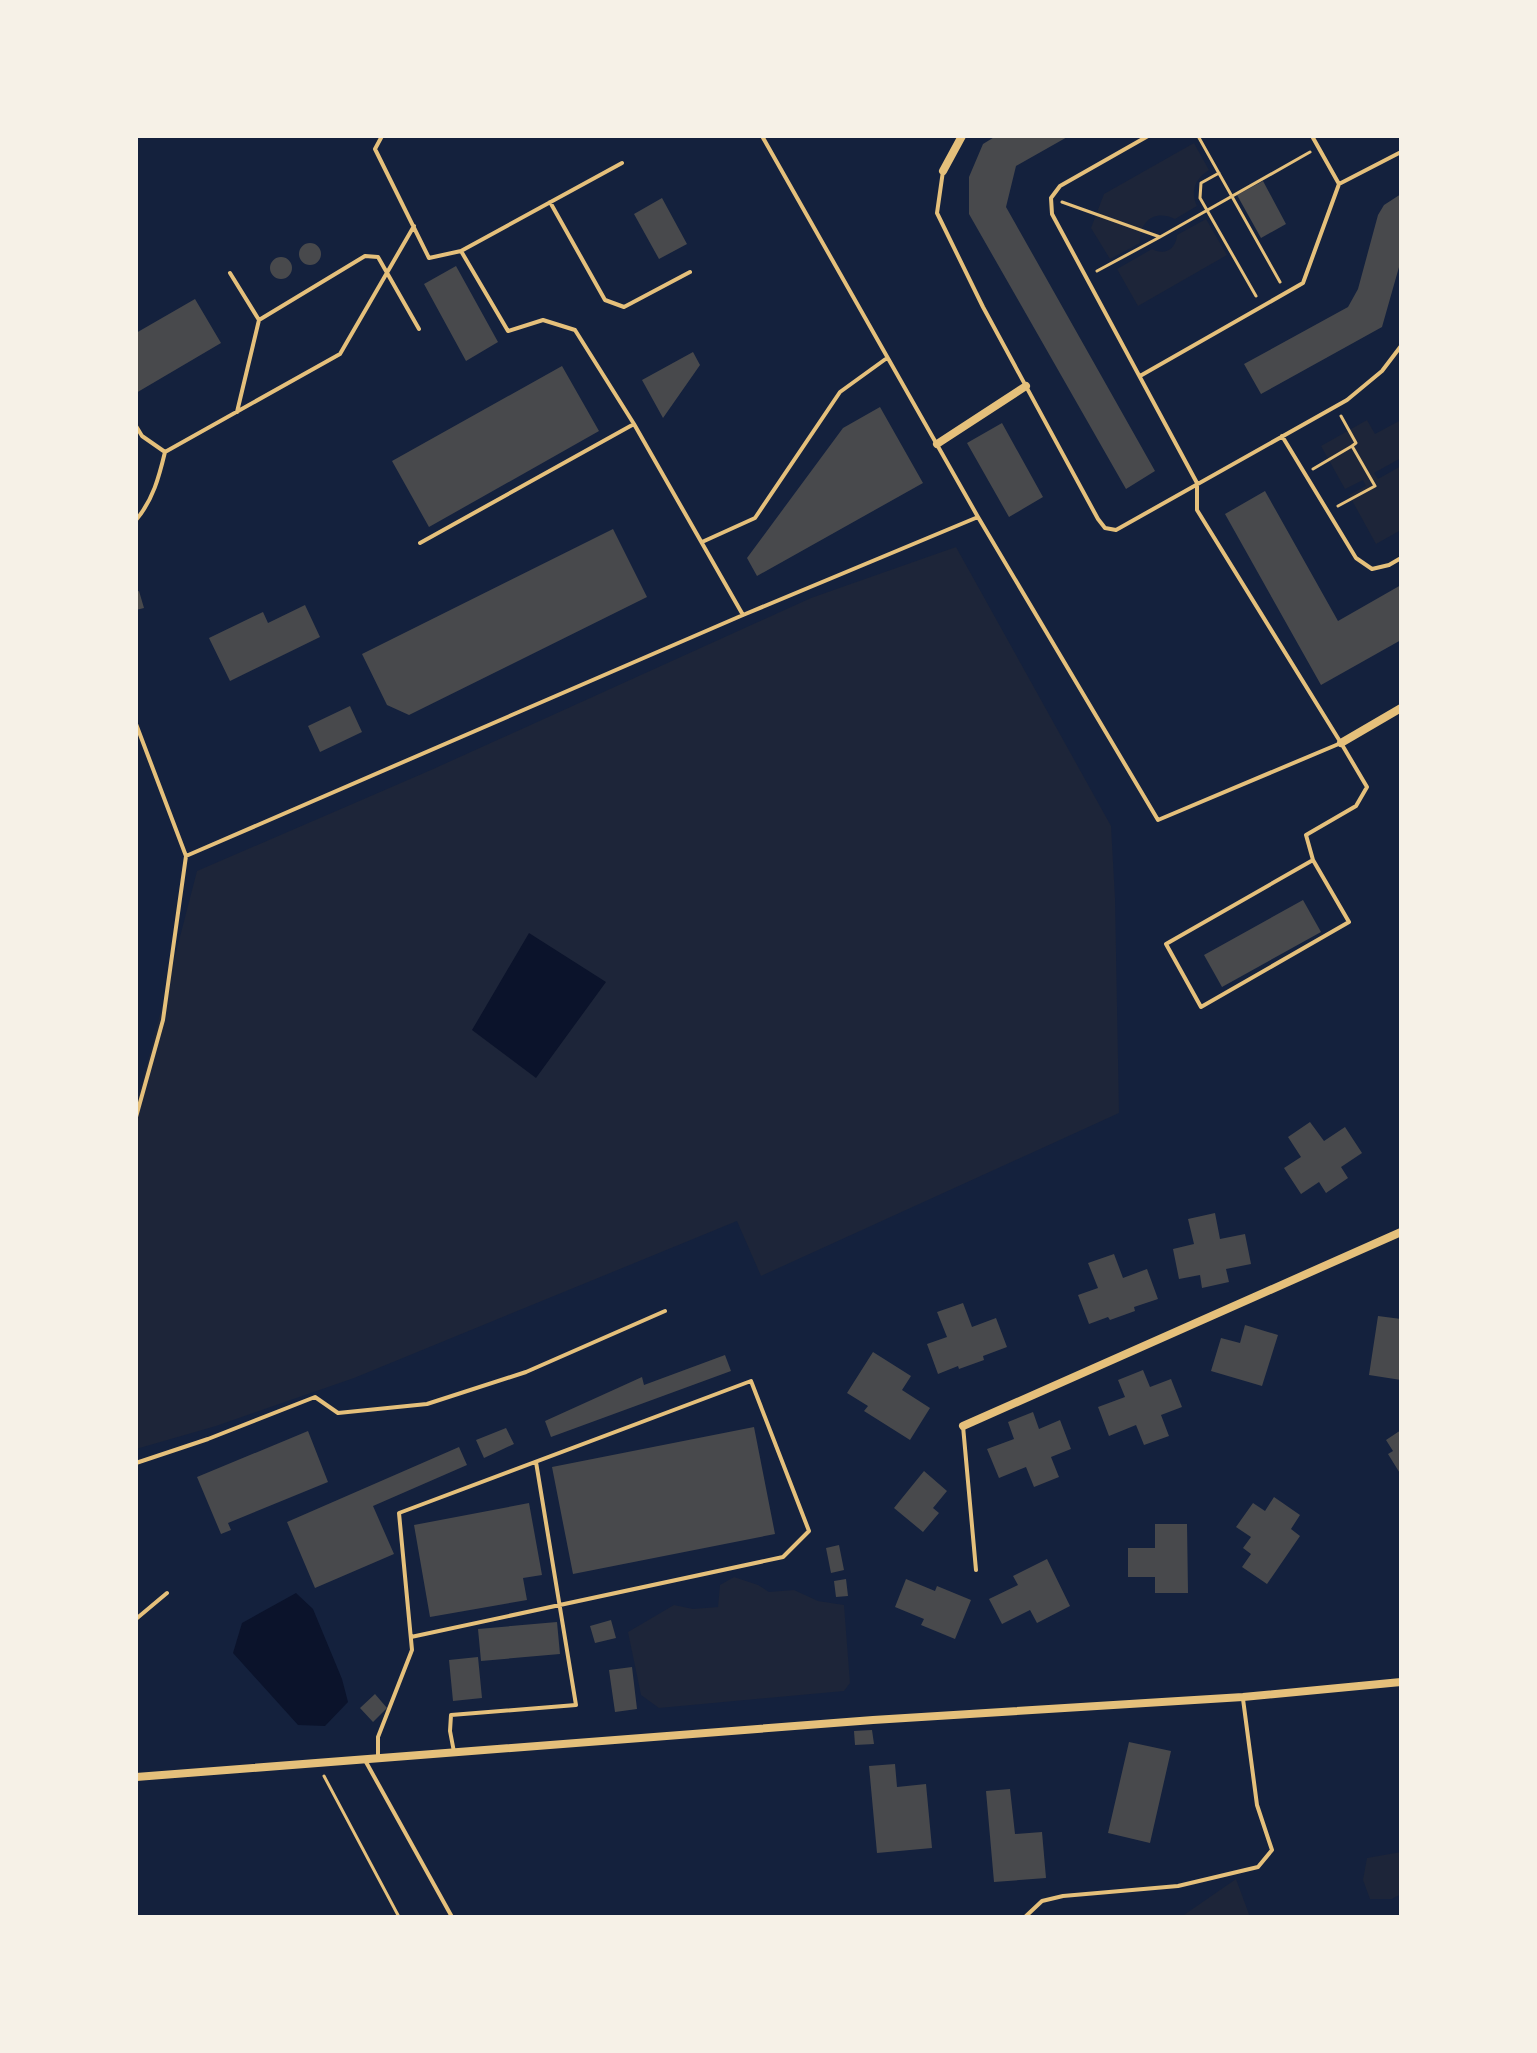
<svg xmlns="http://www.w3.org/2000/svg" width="1537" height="2053" viewBox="0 0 1537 2053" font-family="'PT Serif',serif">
  <rect width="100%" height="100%" fill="#14213d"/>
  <!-- green -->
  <path fill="#1d2539" d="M1194,143L1209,170C1195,179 1190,191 1197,206L1175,219C1155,209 1139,221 1140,243L1110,259L1091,228L1104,194Z
    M1206,219L1227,255L1138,306L1117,269L1152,249C1165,256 1176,249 1177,235Z
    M1367,420L1375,434L1399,421L1401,424V458L1374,473L1378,479L1401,466V530L1376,544L1349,495L1366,486L1363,480L1345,489L1321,446Z
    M956,547L1111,826L1115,898L1119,1113L761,1276L737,1221L354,1378L216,1426L136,1449V1107L197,871L431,770L811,598Z
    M734,1577L758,1585L769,1592L794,1590L818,1601L844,1605L850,1683L844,1691L659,1708L641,1695L628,1632L674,1605L693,1609L718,1607L720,1585Z
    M1401,1852V1894L1392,1899H1370L1363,1880L1367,1858Z
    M1236,1879L1250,1917H1181Z"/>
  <!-- water -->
  <path fill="#0b132b" d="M529,933L606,982L536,1078L472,1030Z
    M296,1593L313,1609L342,1679L348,1702L325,1726L298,1725L233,1653L242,1623Z"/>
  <!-- building -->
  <path fill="#48494c" d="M996,136H1069L1016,166L1006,207L1155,471L1126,489L969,214V177L983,144Z
    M1263,181L1286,224L1261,238L1237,195Z
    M1401,194V260L1382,327L1261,394L1244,364L1348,307L1358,289L1378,215L1384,205Z
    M662,198L687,244L659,259L634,214Z
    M299 254a11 11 0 1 1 22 0a11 11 0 1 1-22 0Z
    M270 268a11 11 0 1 1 22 0a11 11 0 1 1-22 0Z
    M456,266L498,342L466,361L424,284Z
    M195,299L221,343L136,393V333Z
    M693,352L700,365L663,418L642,380Z
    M562,366L599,431L429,527L392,461Z
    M880,407L923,483L757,576L747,558L843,428Z
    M1002,423L1043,497L1009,517L967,443Z
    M1265,491L1338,621L1401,585V640L1321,685L1225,514Z
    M613,529L647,597L409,715L387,705L362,654Z
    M139,591L144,608L136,610V592Z
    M305,605L320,637L230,681L209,638L263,612L268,623Z
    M350,706L362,732L320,752L308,726Z
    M1303,900L1321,932L1222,987L1204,955Z
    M1310,1122L1324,1141L1345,1127L1362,1153L1341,1167L1348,1178L1326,1193L1319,1182L1301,1194L1284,1168L1301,1157L1288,1137Z
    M1215,1213L1220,1239L1245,1234L1251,1264L1226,1269L1229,1282L1202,1288L1200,1275L1179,1279L1173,1249L1194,1244L1188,1219Z
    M1114,1254L1123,1278L1147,1269L1158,1299L1134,1307L1135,1311L1110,1320L1108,1317L1089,1324L1078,1295L1098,1288L1088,1263Z
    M963,1303L972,1327L996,1318L1007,1347L983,1356L984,1360L959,1369L958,1366L938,1374L927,1344L947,1337L937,1312Z
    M1378,1316L1401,1319V1380L1369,1375Z
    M1245,1325L1278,1335L1262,1386L1211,1371L1221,1338L1240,1343Z
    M873,1352L911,1376L902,1390L930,1408L910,1440L864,1411L868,1406L847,1393Z
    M725,1355L731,1371L551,1437L545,1421L642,1377L644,1385Z
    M1143,1370L1150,1387L1171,1379L1182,1407L1161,1415L1169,1436L1144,1445L1136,1425L1109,1436L1098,1407L1125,1397L1118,1380Z
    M1033,1412L1039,1429L1060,1420L1071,1449L1051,1457L1059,1477L1034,1487L1026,1467L999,1478L987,1449L1014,1439L1008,1422Z
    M754,1427L775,1534L573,1574L552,1467Z
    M506,1428L514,1444L484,1458L476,1440Z
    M1401,1430V1475L1388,1454L1393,1451L1386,1440Z
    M308,1431L328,1482L228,1523L231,1530L221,1534L197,1477Z
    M459,1447L467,1465L373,1506L394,1554L315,1588L287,1522Z
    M924,1471L947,1491L933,1508L939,1513L923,1532L894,1508Z
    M1274,1497L1300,1515L1291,1529L1300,1536L1267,1584L1242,1567L1251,1554L1243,1548L1251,1537L1236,1527L1253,1503L1265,1511Z
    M529,1503L542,1575L523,1578L527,1600L430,1617L414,1525Z
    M1155,1524H1187L1188,1593H1155V1577H1128V1548H1155Z
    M839,1545L844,1570L831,1573L826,1548Z
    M1047,1559L1070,1606L1037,1623L1030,1610L1002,1624L989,1599L1018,1585L1013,1576Z
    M846,1579L848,1596L836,1597L834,1581Z
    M906,1579L935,1591L937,1586L971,1600L955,1639L921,1625L924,1619L895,1607Z
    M611,1620L616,1638L595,1643L590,1626Z
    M557,1622L560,1654L481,1661L478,1629Z
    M478,1657L482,1698L453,1701L449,1660Z
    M632,1667L637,1709L615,1712L609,1670Z
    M375,1694L387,1708L373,1722L360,1708Z
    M872,1730L874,1744L855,1745L854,1731Z
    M1129,1742L1171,1751L1150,1843L1108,1833Z
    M895,1764L897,1787L926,1784L932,1848L877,1853L869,1766Z
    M1010,1789L1015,1834L1042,1832L1046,1878L994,1882L986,1791Z"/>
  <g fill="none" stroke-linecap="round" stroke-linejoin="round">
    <!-- path -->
    <path stroke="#e5c07b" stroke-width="3" d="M1198,136L1280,282
      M1219,173L1201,183L1200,198L1256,296
      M1062,202L1160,237
      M1097,271L1160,237L1310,152
      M1341,416L1356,443L1352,446
      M1313,469L1352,446L1375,486L1338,506
      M324,1776L399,1917"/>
    <!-- service -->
    <path stroke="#e5c07b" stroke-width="4" d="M382,136L375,149L429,258L461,251L508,331L543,320L575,330L634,424
      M762,136L978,517L1158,820L1341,743
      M1148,136L1060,186L1051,198L1052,214L1197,483V510L1341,743L1367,787L1356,806L1306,835L1313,860L1166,944L1201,1007L1349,922L1313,860
      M943,171L937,213L983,307L1098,519L1105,528L1116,530L1347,400L1382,371L1401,346
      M1339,184L1401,152
      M550,202L605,300L624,307L690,272
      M461,251L622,163
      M230,273L259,320L237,412
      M259,320L365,256L378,257L419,329
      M1140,376L1303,283L1339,184L1312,136
      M136,426L142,436L165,452
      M1282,436L1356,558L1372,569L1389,565L1401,558
      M136,520C153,500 159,477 165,452L340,354L414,226
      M702,542L755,518L840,392L887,358
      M420,543L634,424L743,615
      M136,724L186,856L163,1020L136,1117
      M186,856L743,615L978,517
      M963,1426L976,1570
      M136,1463L208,1439L315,1397L338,1413L427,1404L526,1372L665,1311
      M136,1619L167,1593
      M454,1752L450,1731L451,1715L576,1705L536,1462
      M378,1758V1737L412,1650L399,1513L751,1381L809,1531L783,1557L411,1637
      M366,1762L452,1917
      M1025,1917L1042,1901L1063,1896L1178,1886L1258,1867L1272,1850L1257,1805L1243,1699"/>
    <!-- minor -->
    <path stroke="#e5c07b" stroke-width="8" d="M943,171L962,136
      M937,444L1026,386
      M1341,743L1401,708
      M963,1426L1401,1232
      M136,1777L873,1720L1243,1697L1401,1682"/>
  </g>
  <!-- border -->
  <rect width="1537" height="2053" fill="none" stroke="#f6f1e7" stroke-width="276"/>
</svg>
